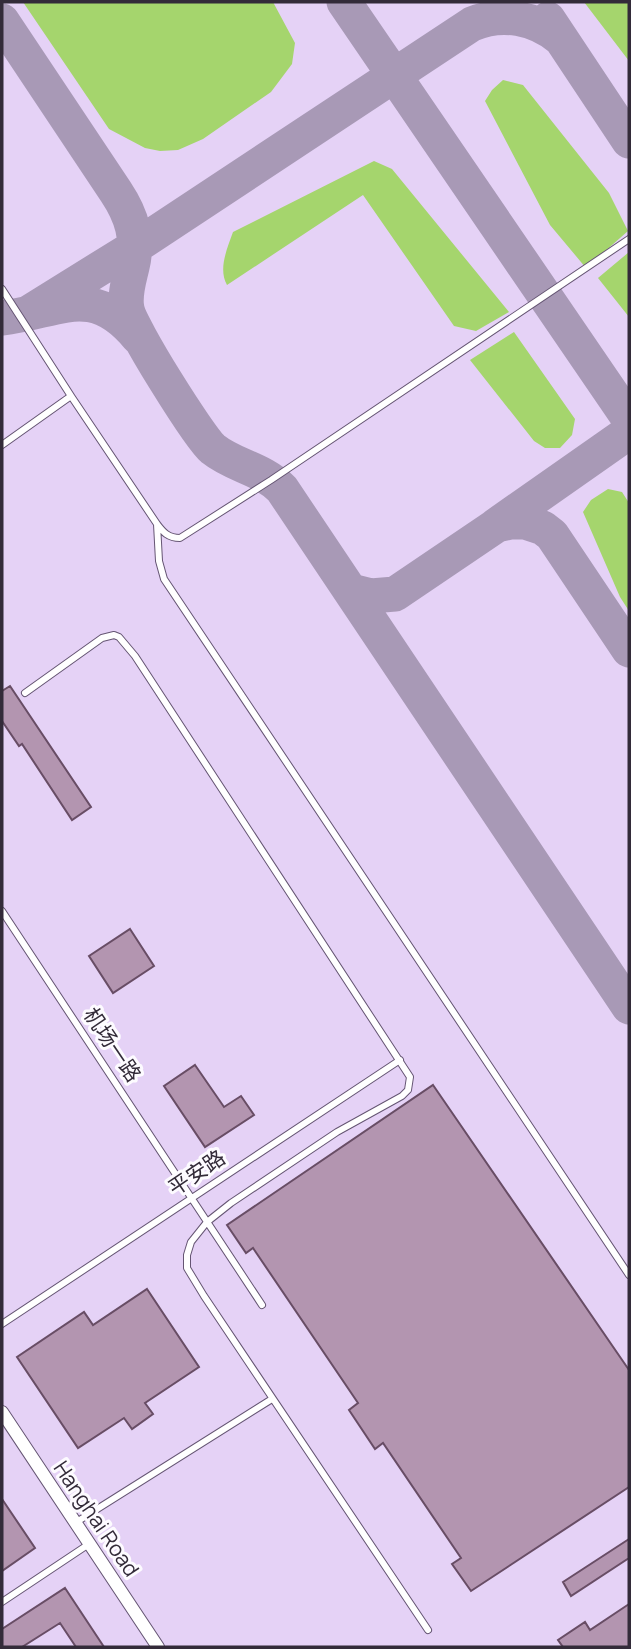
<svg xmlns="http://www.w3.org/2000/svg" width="631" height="1649" viewBox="0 0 631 1649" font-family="Manrope,'Noto Sans SC',sans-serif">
  <rect width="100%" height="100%" fill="#e5d2f6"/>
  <!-- green -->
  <path fill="#a5d56d" d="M23,2H273L295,43L292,64L271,92L203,139L178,150L160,151L145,148L109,129Z
    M584,2H629V61Z
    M503,80L523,85L609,193L628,231L586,268L550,225L485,101L492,90Z
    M374,161L392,169L509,312L476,331L454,326L363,195L227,285C218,269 227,249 233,232Z
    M629,252V317L598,278Z
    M514,332L575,419L572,435L560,448H545L534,441L470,360Z
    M608,489L622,492L629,503V611L620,597L583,512L591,500Z"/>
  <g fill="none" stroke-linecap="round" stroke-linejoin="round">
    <!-- taxiway -->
    <path stroke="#a899b6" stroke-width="35" d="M344,2L629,419
      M548,19L629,141
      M2,21L116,192C132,216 139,239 132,267C129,280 124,295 127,309C130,327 199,437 213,449C234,466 263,469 282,489L629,1007
      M28,313L136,246L472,24C503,11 535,18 560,38
      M2,318C59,312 91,281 138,337
      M495,526L629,432
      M351,591L371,596L395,594L497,525L511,522H525L543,528L552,535L629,650"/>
  </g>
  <!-- building -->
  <path fill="#b395b0" stroke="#684d65" stroke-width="2" d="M10,686L91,807L72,820L22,744L19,746L2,721V691Z
    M130,929L154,966L113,993L89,956Z
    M195,1065L224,1107L241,1096L254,1115L205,1147L164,1086Z
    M433,1085L629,1370V1487L471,1591L452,1564L461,1558L383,1443L375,1449L349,1410L358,1403L253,1248L246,1253L227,1225Z
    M147,1289L199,1367L145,1403L153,1414L132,1429L124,1418L78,1448L17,1357L84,1312L93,1325Z
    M2,1499L35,1548L2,1571Z
    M629,1539V1558L571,1596L563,1582Z
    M65,1588L104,1647H76L60,1623L22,1647H2V1629Z
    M629,1604V1647H563L558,1640L585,1622L590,1630Z"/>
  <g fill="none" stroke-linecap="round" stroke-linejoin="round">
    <!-- lane casing -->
    <g stroke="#655573" stroke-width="8">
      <path id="lane" d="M2,289L71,396L2,445
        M71,396L157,524C163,532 168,538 180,538L271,480L629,239
        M157,524L159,561L164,579L629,1275
        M25,693L102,638L114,635L119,637L135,656L410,1077L408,1090L402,1096L337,1132L231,1203L207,1222L191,1242L187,1255V1268L204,1296L428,1630
        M2,911L262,1305
        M2,1324L400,1060
        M75,1523L272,1399
        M2,1602L89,1544"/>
    </g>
    <!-- street casing -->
    <g stroke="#655573" stroke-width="14">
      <path id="street" d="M2,1412L158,1647"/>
    </g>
    <!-- lane -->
    <use href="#lane" stroke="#fff" stroke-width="6"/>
    <!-- street -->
    <use href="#street" stroke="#fff" stroke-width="12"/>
  </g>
  <g text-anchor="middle" stroke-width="6" stroke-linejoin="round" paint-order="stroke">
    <!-- street labels -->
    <g font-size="21" fill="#332b39" stroke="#fdfbff">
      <text transform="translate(112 1045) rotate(56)" y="7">机场一路</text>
      <text transform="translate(197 1173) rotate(-34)" y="7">平安路</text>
      <text transform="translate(96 1519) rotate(56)" y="7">Hanghai Road</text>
    </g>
  </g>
  <!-- border -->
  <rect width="631" height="1649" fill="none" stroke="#332b39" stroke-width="7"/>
</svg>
